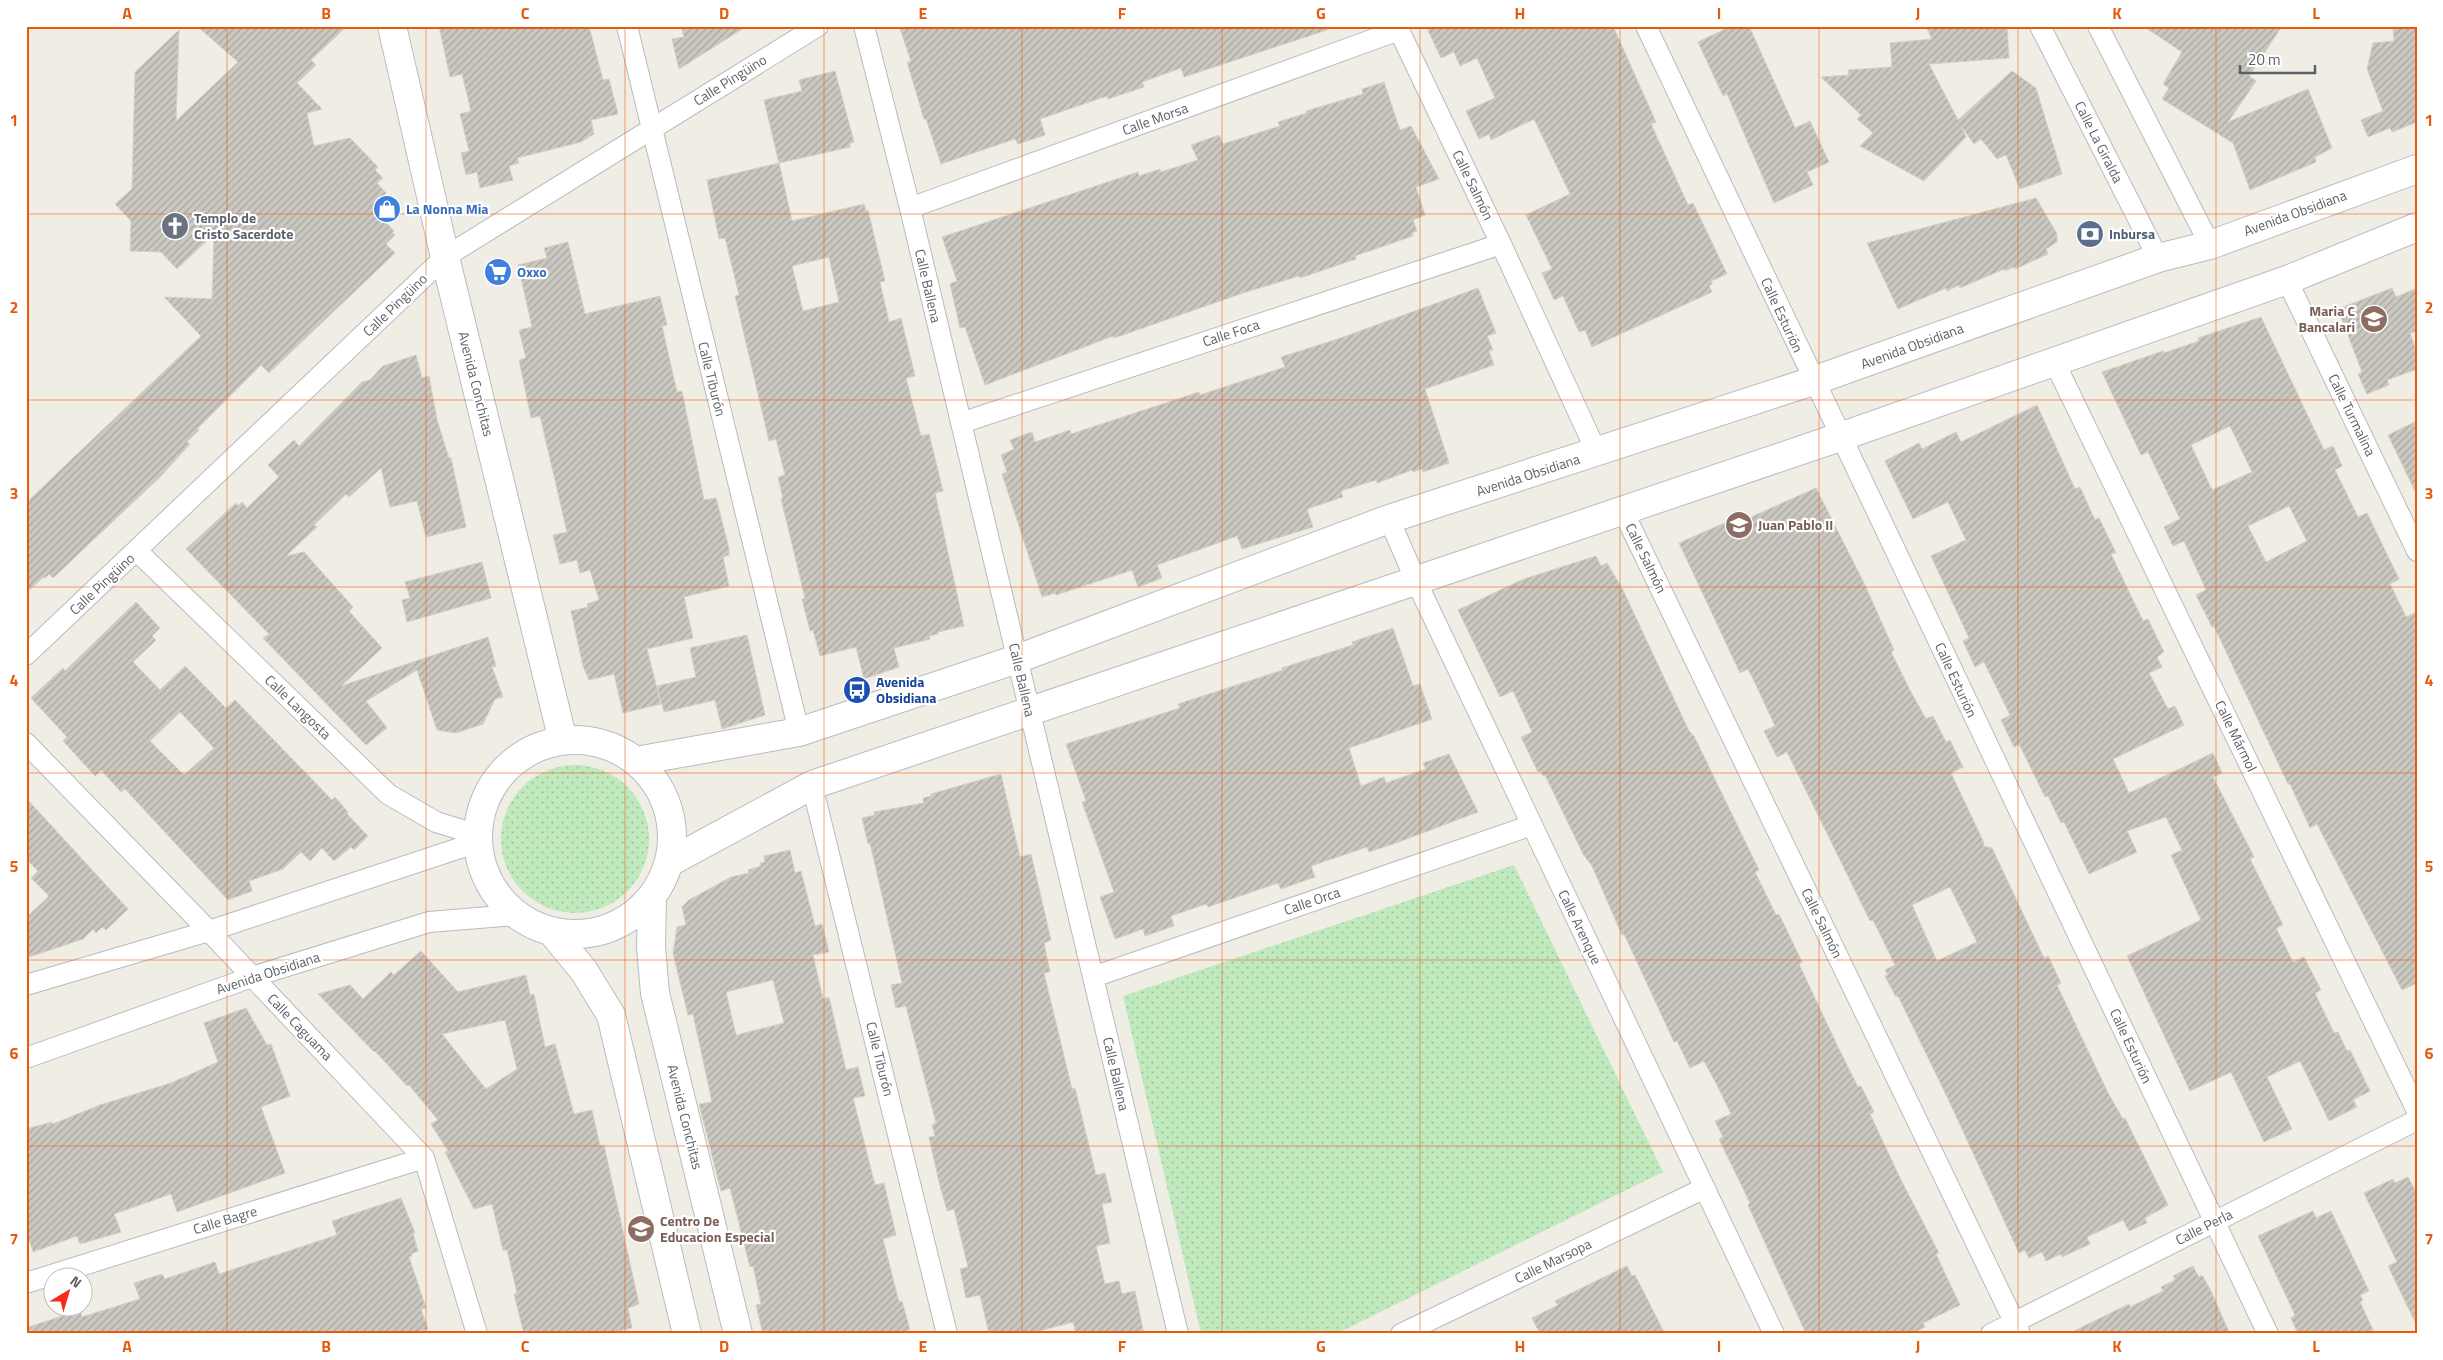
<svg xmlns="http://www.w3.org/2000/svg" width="2443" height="1360" viewBox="0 0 2443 1360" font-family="'Titillium Web',sans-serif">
  <defs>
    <pattern id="grass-dots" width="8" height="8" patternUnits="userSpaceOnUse" patternTransform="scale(1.25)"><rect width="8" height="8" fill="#c0eabe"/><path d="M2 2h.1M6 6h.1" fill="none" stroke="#9fc19e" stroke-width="1.8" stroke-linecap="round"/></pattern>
    <pattern id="building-hatch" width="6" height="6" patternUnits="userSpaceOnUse" patternTransform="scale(1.25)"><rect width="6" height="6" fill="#cbc8c1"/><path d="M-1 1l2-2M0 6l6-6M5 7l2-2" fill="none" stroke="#a8a6a1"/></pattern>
  </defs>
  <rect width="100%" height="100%" fill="#f0ede4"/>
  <!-- grass -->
  <path fill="url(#grass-dots)" d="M501 839a74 74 0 1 1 148 0a74 74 0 1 1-148 0Z
    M1514,865L1663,1172L1336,1334H1201L1123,996Z"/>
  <!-- building -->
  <path fill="url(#building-hatch)" stroke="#d6cfc2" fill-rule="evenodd" d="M197,26H347L311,60L316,65L297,83L322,109L307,113L314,146L350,138L378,167L375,170L383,178L377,183L386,193L382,197L388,204L386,205L388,207L380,216L394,231L392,233L395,235L386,244L395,253L269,373L261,365L197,429L199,430L187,442L190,444L161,476L53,578L49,574L45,578L43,577L26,593V503L201,336L164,297L212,299L214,234L177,269L161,252L130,251L131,221L115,204L132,189L135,72L179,30L176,121L238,62Z
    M439,26H589L603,80L609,79L618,114L591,120L594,134L581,142L517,158L519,163L509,166L513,180L480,188L477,172L466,175L461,153L469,151L460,114L471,111L462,74L450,77Z
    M681,26H747L679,69L672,39L684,37Z
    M899,26H1327V30L1184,77L1181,68L1142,82L1144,87L1108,99L1107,96L1040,119L1045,135L1018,144L1015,139L941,164L926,119H924L907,62L911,61Z
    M1426,26H1613L1656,122L1651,124L1688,205L1693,203L1727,274L1711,281L1712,284L1709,286L1712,292L1592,347L1585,330L1579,332L1563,296L1554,300L1542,273L1552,269L1526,215L1570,194L1534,119L1491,140L1489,134L1479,139L1466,111L1495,98L1477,58L1460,66L1454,52L1441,58Z
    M1732,26H1749L1795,128L1810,121L1829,162L1807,172L1813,185L1774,203L1727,94L1723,96L1698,42Z
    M1941,26H2007L2009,58L1929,64L1958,120L2012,71L2036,88L2062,174L2020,189L2006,155L1997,159L1981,139L1974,144L1961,126L1966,137L1924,181L1860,146L1873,133L1857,119L1861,115L1821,77L1849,75L1848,70L1892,67L1890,43L1932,39L1927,29Z
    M2143,26H2282L2249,76L2256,81L2228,122L2308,89L2332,148L2315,157L2316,162L2250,190L2233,143L2162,99L2169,88L2163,84L2182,52Z
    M2393,26H2417V122L2392,132L2390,128L2368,137L2361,120L2383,111L2367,69L2373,43L2394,41Z
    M835,71L854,142L850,143V147L779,163L764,100L802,91L799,80Z
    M1384,82L1400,130L1411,126L1439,179L1416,187L1425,215L1413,220L1417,231L1412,233L1413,236L1355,256L1356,259L1300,278L1299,276L1243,293L1114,338L1113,336L985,385L965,327L960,328L950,284L957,281L942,237L1138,172L1139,176L1160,169L1161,172L1198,160L1191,145L1219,135L1223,144L1280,126L1278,122L1307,113L1306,111L1363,94L1362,89Z
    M779,163L792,221L864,204L866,211L868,210L885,281L880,282L889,322L901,318L915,376L906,378L921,436L929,434L943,491L935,493L964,626L938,632V634L929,636L930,639L894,648L899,667L864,679L856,647L820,656L813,630L810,631L802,599L805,598L781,499L783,498L778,477L785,475L776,439L769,441L735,296L739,295L725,238L719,239L707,180ZM829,257L839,302L803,311L792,266Z
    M2036,198L2057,234V242L2046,249L2048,254L2015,269L2014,267L2005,271L2004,269L1960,288L1959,285L1947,291L1946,288L1898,309L1867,243Z
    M568,242L585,314L660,296L667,325L662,326L677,392L682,391L704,500L716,498L729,548V555L723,557L729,586L684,597L693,638L647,649L661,704L623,713L614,674L589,680L583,666L571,611L588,607L587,604L599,600L590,570L580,573L577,560L560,564L553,535L567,532L540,416L531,418L519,360L526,358L519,330L532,327L518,265L547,258L544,248Z
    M1478,288L1496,333L1487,336L1493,350L1489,351L1494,365L1425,389L1449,463L1423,472L1422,469L1413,472L1412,470L1377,483L1376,480L1341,491L1343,497L1307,509L1313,527L1242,549L1237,536L1157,565L1162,578L1138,587L1132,570L1056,595L1055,593L1042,597L1002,474L1007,472L1001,455L1014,449L1010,440L1032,432L1035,442L1070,430L1071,434L1199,392L1200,395L1285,367L1281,357L1338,339Z
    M2392,288L2396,297L2417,288V331L2410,333L2417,352V369L2387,380L2389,385L2367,394L2358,374L2362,372L2338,309Z
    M2261,317L2324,450L2333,446L2342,466L2335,470L2358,517L2367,513L2399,579L2390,584L2406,617L2417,612V983L2402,990L2317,824L2310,828L2290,784H2288L2214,626L2212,627L2196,595L2206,590L2184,541L2173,546L2164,527L2180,519L2148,452L2141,455L2102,372L2163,351L2164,353L2199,341L2198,338ZM2230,426L2252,472L2212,490L2191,445ZM2289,506L2307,541L2266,562L2248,526Z
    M416,355L422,378L429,376L437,420L449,458H451L466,527L426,537L417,501L390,507L381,468L349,497L346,494L314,525L317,527L286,556L304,552L353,607L349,611L382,648L341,686L488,637L496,666L492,667L503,697L495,699L483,724L456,733L437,730L417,670L366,701L387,728L366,745L263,638L269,634L186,549L236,503L238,506L242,502L247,508L279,477L268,465L294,440L299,446L362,382L370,380L383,366Z
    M2037,405L2075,489L2080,487L2095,520L2099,518L2116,553L2111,554L2143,621L2148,619L2164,652L2157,657L2162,667L2149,673L2168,709L2175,706L2184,725L2113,759L2129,793L2213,753L2222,773L2213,777L2254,857L2250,859L2283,925L2276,928L2293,962L2304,957L2321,990L2315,993L2334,1033L2338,1032L2347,1051L2350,1050L2370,1091L2353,1100L2357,1107L2329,1121L2300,1061L2267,1077L2292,1129L2264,1142L2231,1072L2190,1091L2127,956L2201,920L2171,855L2182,850L2166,817L2127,831L2137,852L2089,874L2064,822L2061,823L2048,796L2045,797L2019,744L2014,747L2001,720L2010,715L1984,662L1975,667L1963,641L1969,638L1931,556L1966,540L1948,502L1913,519L1885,461L1919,443L1922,449L1956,432L1961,442Z
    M2417,421V495L2388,435Z
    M1816,488L1864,583L1894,650L1891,652L1911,692L1926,719L1933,716L1946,742L1950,740L1963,767L1951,773L1984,843L1983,846L1992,848L2044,958L2048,956L2061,983L2057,985L2108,1093L2123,1119L2125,1118L2168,1205L2145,1218L2147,1223L2129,1231L2123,1220L2087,1237L2090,1244L2062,1257L2061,1254L2046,1261L2042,1252L2029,1258L2025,1250L2019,1253L1950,1103L1898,996L1896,997L1885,976L1888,975L1885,970L1895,965L1873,920L1870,921L1787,752L1777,757L1764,731L1775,726L1756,685L1748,669L1740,673L1679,543L1747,513L1749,518ZM1950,887L1977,942L1937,961L1912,905Z
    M1596,556L1601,566L1607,563L1623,590L1689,731L1694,736L1759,870L1755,872L1776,915L1779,914L1802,962L1799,964L1838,1047L1858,1087L1861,1086L1874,1112L1870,1114L1901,1180L1939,1253L1936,1254L1960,1305L1923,1323L1925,1327L1911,1334H1806L1748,1205L1750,1203L1719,1139L1723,1137L1715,1121L1731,1114L1718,1087L1704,1061L1690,1068L1677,1041L1674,1042L1624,934L1622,935L1592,866L1583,854L1545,775L1543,776L1541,771L1538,772L1521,737L1532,732L1513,691L1500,697L1458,610L1524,579Z
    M482,562L491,598L407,622L402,600L410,598L405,582Z
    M136,602L160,628L152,636L156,640L133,662L160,690L185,666L226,708L235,700L332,800L335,797L348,812L347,814L368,836L354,850L351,847L334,861L322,848L310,861L301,852L283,869L249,881L252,891L228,900L125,789L121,792L101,770L95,776L63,741L67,737L31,698L63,668L65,671ZM180,712L214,748L184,775L150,741Z
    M1393,628L1413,686L1420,684L1432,719L1349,748L1361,786L1384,777L1386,783L1426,769L1423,763L1449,754L1478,812L1396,843L1369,852L1367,847L1311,866L1315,877L1281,889L1278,883L1208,907L1206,904L1171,916L1174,926L1145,936L1143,929L1115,939L1100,897L1114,892L1082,802L1086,801L1066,744L1180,708L1178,704L1283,670L1282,668L1353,645L1352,642Z
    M747,635L765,715L722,729L715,700L664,712L657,686L696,677L690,648Z
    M1001,774L1020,857L1031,854L1051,940L1044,943L1050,972L1044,973L1072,1089L1075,1088L1096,1175L1105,1173L1112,1202L1102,1204L1110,1243L1096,1246L1105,1284L1119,1281L1122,1294L1135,1291L1144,1334H1076L1073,1322L1028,1334H989L980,1295L966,1298L960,1269L968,1267L954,1209L947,1211L939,1182L929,1137L935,1136L932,1125L936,1123L910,1022L906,1006L896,1008L891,985L902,983L870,843L868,844L862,818L875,815L874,812L924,803L923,798L931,796V794Z
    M26,798L128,909L106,930L102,927L96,933L93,929L83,939L26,958V918L49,896L31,878L38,871L26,859Z
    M790,850L795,873L801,871L815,926L822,924L829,952L813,955L823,999L829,997L846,1070L858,1067L865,1096L853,1098L875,1185L884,1183L896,1235L883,1239L899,1302L902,1301L910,1330H906L907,1334H763L756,1305L761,1304L753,1266L750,1267L730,1188L721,1191L699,1104L712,1102L693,1014L688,1015L673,953L677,927L686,925L682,907L689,900L731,877L749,873L748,870L761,866L760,863L765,862L764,856ZM773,980L784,1023L736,1035L726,992Z
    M421,951L458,992L526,975L530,995L534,994L545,1047L555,1044L574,1114L592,1110L600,1146L604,1145L639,1304L628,1308L632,1328L606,1334H524L514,1294L517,1293L507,1250H503L492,1204L474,1209L445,1152L448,1151L431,1124L438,1120L409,1085L407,1086L375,1051L374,1052L318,994L350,985L363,999L391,972L394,975ZM505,1020L517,1069L486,1089L442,1034Z
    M246,1008L267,1045L271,1044L290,1096L261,1107L285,1173L177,1212L171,1194L114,1214L121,1232L80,1244L77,1236L33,1252L30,1242L26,1243V1129L52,1122L53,1124L100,1105L171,1083L218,1062L204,1023Z
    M2408,1177L2417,1194V1326L2388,1266L2397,1262L2364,1193L2393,1179L2395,1183Z
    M401,1198L415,1233H413L418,1251L411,1254L412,1256L409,1257L426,1308L421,1309L428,1329L414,1334H26V1328L80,1310L82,1317L140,1299L134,1283L162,1274L165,1279L215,1262L219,1274L337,1235L332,1221Z
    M2313,1211L2316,1218L2331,1211L2369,1291L2360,1295L2363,1300L2360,1302L2375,1334H2298L2291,1318L2295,1315L2258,1236Z
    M1627,1266L1632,1276L1635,1275L1665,1334H1540L1532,1318L1558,1305L1555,1301Z
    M2193,1266L2199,1277L2202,1275L2210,1289L2230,1334H2068L2129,1304L2130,1307L2163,1291L2161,1287L2175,1280L2173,1276Z"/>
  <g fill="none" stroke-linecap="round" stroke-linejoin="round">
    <!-- street casing -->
    <g stroke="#b7bbc0" stroke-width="22">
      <path id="street" d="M627,26L799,732
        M864,26L910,208L1178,1334
        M1397,26L1501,244L1597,453
        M1646,26L2268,1334
        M2040,26L2158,258
        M2098,26L2210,245
        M910,208L1399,30
        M2287,280L2417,551
        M2054,361L2417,1111
        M961,423L1501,244
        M1623,511L2020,1334
        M1389,519L1416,581L1774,1334
        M137,551L388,794L436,822L478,835
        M26,655L445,257L818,26
        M26,743L209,931L424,1158L477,1334
        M812,785L947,1334
        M1093,977L1532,825
        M26,985L209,931L478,842
        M26,1058L252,977L429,922L515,915
        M26,1283L424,1158
        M1401,1334L1705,1188
        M1991,1334L2417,1120"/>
    </g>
    <!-- secondary casing -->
    <g stroke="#b8bcc2" stroke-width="30">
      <path id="secondary" d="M392,26L445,257L563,741
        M478 837a97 97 0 1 1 194 0a97 97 0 1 1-194 0Z
        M636,761L799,732L1017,659L1389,519L1813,381L2158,258L2210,245L2417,169
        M670,862L812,785L1840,437L2287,280L2417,227
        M652,898L651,947L655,993L738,1334
        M552,932L584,971L611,1015L687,1334"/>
    </g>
    <!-- street -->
    <use href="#street" stroke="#fff" stroke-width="20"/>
    <!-- secondary -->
    <use href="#secondary" stroke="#fff" stroke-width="28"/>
  </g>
  <!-- grid -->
  <path fill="none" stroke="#e8590c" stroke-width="1" stroke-opacity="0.55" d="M227,26V1334M426,26V1334M625,26V1334M824,26V1334M1022,26V1334M1222,26V1334M1420,26V1334M1620,26V1334M1819,26V1334M2018,26V1334M2216,26V1334M26,214H2417M26,400H2417M26,587H2417M26,773H2417M26,960H2417M26,1146H2417"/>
  <!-- icons -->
  <defs>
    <g id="shop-disc" transform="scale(1.4375)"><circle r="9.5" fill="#3f7fe0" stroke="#fff"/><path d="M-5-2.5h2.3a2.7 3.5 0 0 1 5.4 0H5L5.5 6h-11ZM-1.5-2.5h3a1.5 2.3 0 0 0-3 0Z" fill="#fff"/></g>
    <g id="church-disc" transform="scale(1.4375)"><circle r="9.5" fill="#6b7280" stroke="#fff"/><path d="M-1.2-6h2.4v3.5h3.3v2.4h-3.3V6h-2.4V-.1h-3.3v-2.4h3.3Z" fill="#fff"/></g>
    <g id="bank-disc" transform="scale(1.4375)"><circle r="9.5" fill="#5c6f8a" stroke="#fff"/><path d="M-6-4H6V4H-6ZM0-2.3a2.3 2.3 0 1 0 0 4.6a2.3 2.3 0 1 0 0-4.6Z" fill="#fff"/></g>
    <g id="supermarket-disc" transform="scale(1.4375)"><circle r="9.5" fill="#3f7fe0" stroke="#fff"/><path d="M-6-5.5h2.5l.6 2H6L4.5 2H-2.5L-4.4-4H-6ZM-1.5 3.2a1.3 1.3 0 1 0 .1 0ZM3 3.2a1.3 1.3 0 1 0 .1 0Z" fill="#fff"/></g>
    <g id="school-disc" transform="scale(1.4375)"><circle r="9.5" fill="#8d6e63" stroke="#fff"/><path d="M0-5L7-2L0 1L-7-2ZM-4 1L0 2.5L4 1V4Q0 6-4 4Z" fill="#fff"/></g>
    <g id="bus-disc" transform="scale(1.4375)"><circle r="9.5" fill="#1a4fb4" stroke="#fff"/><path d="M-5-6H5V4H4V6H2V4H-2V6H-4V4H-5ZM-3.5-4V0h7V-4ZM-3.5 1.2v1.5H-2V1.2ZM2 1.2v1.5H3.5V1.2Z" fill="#fff"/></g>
  </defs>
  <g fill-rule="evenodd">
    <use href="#shop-disc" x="387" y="209"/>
    <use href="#church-disc" x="175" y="226"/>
    <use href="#bank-disc" x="2090" y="234"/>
    <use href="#supermarket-disc" x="498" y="272"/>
    <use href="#school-disc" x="2374" y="319"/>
    <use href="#school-disc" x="1739" y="525"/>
    <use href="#bus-disc" x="857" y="690"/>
    <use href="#school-disc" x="641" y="1229"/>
  </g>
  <g text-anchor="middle" stroke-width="4.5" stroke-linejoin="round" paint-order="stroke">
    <!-- street labels -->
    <g font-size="14" fill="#5c6167" stroke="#fff">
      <text transform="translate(730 80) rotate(-32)" y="5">Calle Pingüino</text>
      <text transform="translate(1155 119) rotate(-20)" y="5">Calle Morsa</text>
      <text transform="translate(2099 142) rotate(63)" y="5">Calle La Giralda</text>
      <text transform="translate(1473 185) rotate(64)" y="5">Calle Salmón</text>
      <text transform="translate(2295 213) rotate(-20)" y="5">Avenida Obsidiana</text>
      <text transform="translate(928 286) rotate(77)" y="5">Calle Ballena</text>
      <text transform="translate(395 305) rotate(-44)" y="5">Calle Pingüino</text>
      <text transform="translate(1782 315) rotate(65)" y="5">Calle Esturión</text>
      <text transform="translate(1231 333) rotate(-18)" y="5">Calle Foca</text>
      <text transform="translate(1912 346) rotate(-20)" y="5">Avenida Obsidiana</text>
      <text transform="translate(712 379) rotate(76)" y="5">Calle Tiburón</text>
      <text transform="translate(476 384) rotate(76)" y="5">Avenida Conchitas</text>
      <text transform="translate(2352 415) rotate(64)" y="5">Calle Turmalina</text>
      <text transform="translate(1528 475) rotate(-18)" y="5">Avenida Obsidiana</text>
      <text transform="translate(1646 558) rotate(64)" y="5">Calle Salmón</text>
      <text transform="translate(102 584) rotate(-43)" y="5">Calle Pingüino</text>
      <text transform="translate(1022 680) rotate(77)" y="5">Calle Ballena</text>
      <text transform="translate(1956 680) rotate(65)" y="5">Calle Esturión</text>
      <text transform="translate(298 707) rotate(44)" y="5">Calle Langosta</text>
      <text transform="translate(2236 736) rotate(64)" y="5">Calle Mármol</text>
      <text transform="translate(1312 901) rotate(-19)" y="5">Calle Orca</text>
      <text transform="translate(1822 923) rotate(64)" y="5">Calle Salmón</text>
      <text transform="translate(1580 927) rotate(64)" y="5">Calle Arenque</text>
      <text transform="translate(268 973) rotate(-18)" y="5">Avenida Obsidiana</text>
      <text transform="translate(300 1027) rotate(46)" y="5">Calle Caguama</text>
      <text transform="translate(2131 1046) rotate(65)" y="5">Calle Esturión</text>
      <text transform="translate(880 1059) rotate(76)" y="5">Calle Tiburón</text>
      <text transform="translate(1116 1074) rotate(77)" y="5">Calle Ballena</text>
      <text transform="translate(685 1117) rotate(76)" y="5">Avenida Conchitas</text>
      <text transform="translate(225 1220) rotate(-17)" y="5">Calle Bagre</text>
      <text transform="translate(2204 1227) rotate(-27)" y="5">Calle Perla</text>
      <text transform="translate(1553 1261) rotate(-26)" y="5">Calle Marsopa</text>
    </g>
    <!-- shop labels -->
    <g font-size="14" font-weight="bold" fill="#366cbe" stroke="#fff" text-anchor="start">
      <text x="406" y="214">La Nonna Mia</text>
      <text x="517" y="277">Oxxo</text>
    </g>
    <!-- worship labels -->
    <g font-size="14" font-weight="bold" fill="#5b616d" stroke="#fff" text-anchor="start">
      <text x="194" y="223">Templo de<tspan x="194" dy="16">Cristo Sacerdote</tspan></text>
    </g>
    <!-- service labels -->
    <g font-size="14" font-weight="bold" fill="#4e5e75" stroke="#fff" text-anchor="start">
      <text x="2109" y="239">Inbursa</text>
    </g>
    <!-- education labels -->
    <g font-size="14" font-weight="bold" fill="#785e54" stroke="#fff" text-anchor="start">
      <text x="2355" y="316" text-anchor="end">Maria C<tspan x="2355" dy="16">Bancalari</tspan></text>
      <text x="1758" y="530">Juan Pablo II</text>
      <text x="660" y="1226">Centro De<tspan x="660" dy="16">Educacion Especial</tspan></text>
    </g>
    <!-- transit labels -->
    <g font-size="14" font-weight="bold" fill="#164399" stroke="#fff" text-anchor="start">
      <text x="876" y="687">Avenida<tspan x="876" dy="16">Obsidiana</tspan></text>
    </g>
  </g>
  <!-- border -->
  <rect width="2443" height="1360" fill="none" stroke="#ffffff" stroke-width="55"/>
  <!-- north arrow -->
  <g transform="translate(68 1292) rotate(38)"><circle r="24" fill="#ffffff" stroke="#bec0c2"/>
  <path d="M0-4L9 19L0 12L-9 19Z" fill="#fb2820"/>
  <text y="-8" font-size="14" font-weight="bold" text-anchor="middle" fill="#5c6167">N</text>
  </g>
  <!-- scale -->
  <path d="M2240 65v8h75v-8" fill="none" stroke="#5c6167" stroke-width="2.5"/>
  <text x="2248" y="65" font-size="15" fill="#5c6167" stroke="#ffffff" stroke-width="4" paint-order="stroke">20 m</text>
  <rect x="28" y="28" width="2388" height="1304" fill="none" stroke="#e8590c" stroke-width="2"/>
  <g font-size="16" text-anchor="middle" font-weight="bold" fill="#e8590c">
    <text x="127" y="19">A</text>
    <text x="326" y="19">B</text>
    <text x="525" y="19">C</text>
    <text x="724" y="19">D</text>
    <text x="923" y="19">E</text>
    <text x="1122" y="19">F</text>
    <text x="1321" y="19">G</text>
    <text x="1520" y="19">H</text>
    <text x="1719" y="19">I</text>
    <text x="1918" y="19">J</text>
    <text x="2117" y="19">K</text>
    <text x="2316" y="19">L</text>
    <text x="14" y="126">1</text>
    <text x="2429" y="126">1</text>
    <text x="14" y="313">2</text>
    <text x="2429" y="313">2</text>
    <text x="14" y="499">3</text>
    <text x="2429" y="499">3</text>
    <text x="14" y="686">4</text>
    <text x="2429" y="686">4</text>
    <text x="14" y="872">5</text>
    <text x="2429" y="872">5</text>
    <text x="14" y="1059">6</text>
    <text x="2429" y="1059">6</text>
    <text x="14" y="1245">7</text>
    <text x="2429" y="1245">7</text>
    <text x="127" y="1352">A</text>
    <text x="326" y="1352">B</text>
    <text x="525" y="1352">C</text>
    <text x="724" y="1352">D</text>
    <text x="923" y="1352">E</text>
    <text x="1122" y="1352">F</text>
    <text x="1321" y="1352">G</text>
    <text x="1520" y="1352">H</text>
    <text x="1719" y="1352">I</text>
    <text x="1918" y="1352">J</text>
    <text x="2117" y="1352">K</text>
    <text x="2316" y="1352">L</text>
  </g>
</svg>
